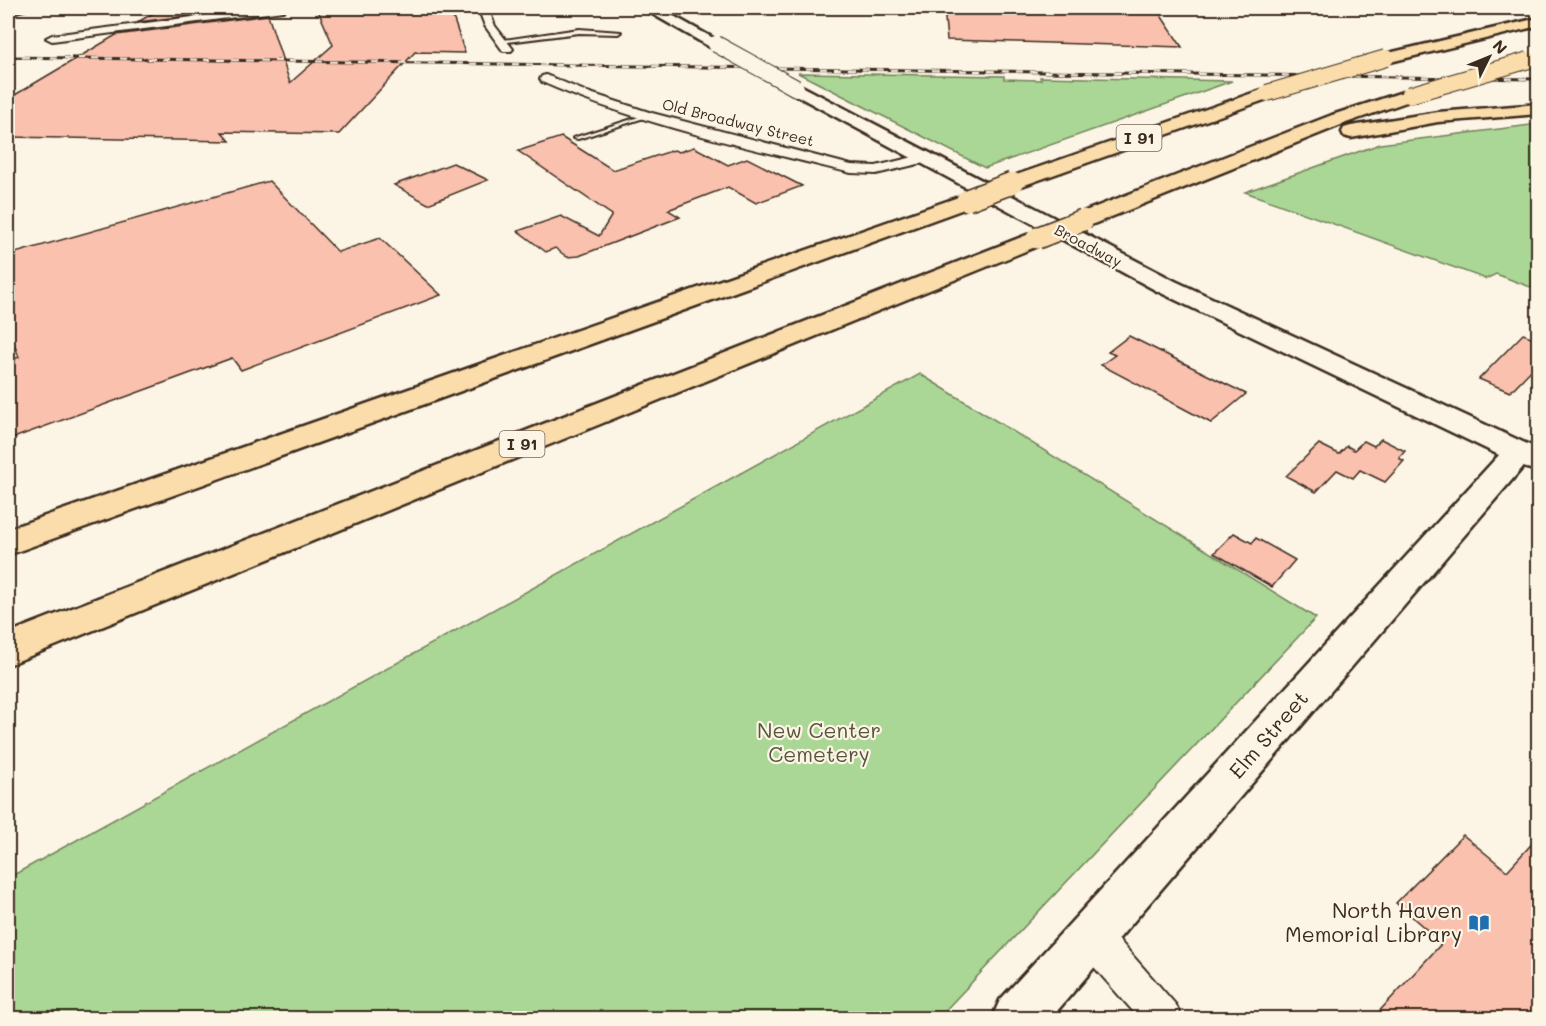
<svg xmlns="http://www.w3.org/2000/svg" width="1546" height="1026" viewBox="0 0 1546 1026" font-family="Mali,sans-serif">
  <rect width="100%" height="100%" fill="#fcf5e5"/>
  <filter id="ink" filterUnits="userSpaceOnUse"><feTurbulence type="fractalNoise" baseFrequency=".0167" numOctaves="2"/><feDisplacementMap in="SourceGraphic" scale="12" xChannelSelector="R" yChannelSelector="G"/><feConvolveMatrix kernelMatrix="1 2 1 2 8 2 1 2 1" color-interpolation-filters="sRGB"/></filter>
  <g filter="url(#ink)">
    <!-- green -->
    <path fill="#aad796" stroke="#72805a" stroke-width="1.5" d="M798,73L1004,76V79L1041,80L1040,77L1232,81L985,168Z
      M1538,124V290L1496,274L1486,279L1245,192L1380,144Z
      M920,374L1316,618L938,1018H8V878Z"/>
    <!-- building -->
    <path fill="#f9c1ae" stroke="#3b2a1e" stroke-width="1.5" d="M162,8H249L138,22Z
      M317,8H450L465,53L415,52L339,134L222,132L230,141L8,137V99L116,35L268,15L290,83L333,45Z
      M944,8H1156L1182,47L947,40Z
      M561,137L613,170L674,150L679,152L694,147L728,165L747,158L802,186L756,203L728,187L668,210L680,217L579,256L567,257L555,248L546,252L518,231L561,216L599,236L612,215L518,151Z
      M453,163L488,180L428,204L394,185Z
      M269,181L338,252L380,238L441,295L241,370L232,358L8,440V361L19,357L8,327V255Z
      M1523,334L1539,340V362L1510,392L1479,379Z
      M1129,336L1246,394L1211,423L1101,365L1115,355L1108,352Z
      M1381,439L1405,451L1399,458L1404,461L1385,482L1360,470L1353,478L1337,470L1316,492L1286,476L1319,444L1339,454L1347,446L1354,450L1364,441L1374,446Z
      M1234,533L1252,543L1256,538L1295,560L1272,587L1214,553Z
      M1463,835L1507,871L1539,836V1018H1373L1442,943L1396,903Z"/>
    <g fill="none" stroke-linecap="round" stroke-linejoin="round">
      <!-- lane casing -->
      <g stroke="#3b2a1e" stroke-width="4">
        <path id="lane" d="M505,8H516L484,14L481,12Z
          M579,29L621,32L618,34L579,33L500,43L497,41Z
          M645,115L650,116L578,139L573,138Z"/>
      </g>
      <!-- street casing -->
      <g stroke="#3b2a1e" stroke-width="4">
        <path id="street" d="M8,8H31L8,14Z
          M263,8H288L283,11L52,41L46,38L52,35Z
          M478,8H488L495,26L513,49L511,51H503L485,26Z
          M546,75L587,92L652,113L851,165L876,166L926,154L933,158L931,161L876,174L851,173C750,148 637,124 542,82L540,79L542,76Z
          M1091,918L1104,923L1176,1005L1182,1018H1139L1078,949L1073,936L1078,923Z"/>
      </g>
      <!-- secondary casing -->
      <g stroke="#3b2a1e" stroke-width="5">
        <path id="secondary" d="M642,8H659L724,44L722,47H710Z
          M796,83L1175,281L1538,449V471L1523,467L1051,1018H992L1000,1000L1499,455L1157,291L790,92L787,88L790,84Z"/>
      </g>
      <!-- highway casing -->
      <g stroke="#3b2a1e" stroke-width="5">
        <path id="highway" d="M1538,18V26L1386,63L1378,58L1380,55Z
          M1267,88L1273,89L1276,93L1273,97L1019,187L1012,189L1005,187L1002,183L1005,179Z
          M1409,90L1415,91L1418,95L1415,99L1346,123L1091,225L1083,227L1075,225L1072,220L1075,215L1332,115Z
          M1538,104V114L1438,122L1351,138L1344,136L1342,132L1344,128L1351,126L1438,112Z
          M967,194L975,195L978,200L975,205L8,555V529Z
          M1037,231L1045,233L1048,238L1045,243L8,665V633Z"/>
      </g>
      <!-- lane -->
      <use href="#lane" fill="#fcf5e5" fill-rule="evenodd"/>
      <!-- street -->
      <use href="#street" fill="#fcf5e5" fill-rule="evenodd"/>
      <!-- secondary -->
      <use href="#secondary" fill="#fcf5e5" fill-rule="evenodd"/>
      <!-- highway -->
      <use href="#highway" fill="#fbddab" fill-rule="evenodd"/>
      <!-- rail casing -->
      <g stroke="#3b2a1e" stroke-width="3">
        <path id="rail" d="M8,57L1538,79"/>
      </g>
      <!-- rail -->
      <use href="#rail" stroke="#fcf5e5" stroke-width="2" stroke-dasharray="7" stroke-linecap="butt"/>
      <!-- secondary-bridge casing -->
      <g stroke="#3b2a1e" stroke-width="18" stroke-linecap="butt">
        <path id="secondary-bridge" d="M716,44L796,88"/>
      </g>
      <!-- highway-bridge-far1 casing -->
      <g stroke="#3b2a1e" stroke-width="18" stroke-linecap="butt">
        <path id="highway-bridge-far1" d="M1267,93L1386,58
          M1409,95L1529,60"/>
      </g>
      <!-- highway-bridge casing -->
      <g stroke="#3b2a1e" stroke-width="24" stroke-linecap="butt">
        <path id="highway-bridge" d="M967,200L1012,183
          M1037,238L1083,220"/>
      </g>
      <!-- secondary-bridge -->
      <use href="#secondary-bridge" stroke="#fcf5e5" stroke-width="16"/>
      <!-- highway-bridge-far1 -->
      <use href="#highway-bridge-far1" stroke="#fbddab" stroke-width="16"/>
      <!-- highway-bridge -->
      <use href="#highway-bridge" stroke="#fbddab" stroke-width="21"/>
    </g>
  </g>
  <!-- icons -->
  <defs>
    <g id="library-bare" transform="scale(1.62)"><path d="M-6-4Q-3-5.5-.7-3.5V5Q-3 3-6 4ZM6-4Q3-5.5 .7-3.5V5Q3 3 6 4Z" fill="#1f6fb2" stroke="#fcf5e5" stroke-width="2.5" paint-order="stroke"/></g>
  </defs>
  <g fill-rule="evenodd">
    <use href="#library-bare" x="1479" y="923"/>
  </g>
  <g text-anchor="middle" stroke-width="4.5" stroke-linejoin="round" paint-order="stroke">
    <!-- far-street labels -->
    <g font-size="15" fill="#3b2a1e" stroke="#fcf5e5">
      <text transform="translate(738 123) rotate(14)" y="5">Old Broadway Street</text>
      <text transform="translate(1088 246) rotate(28)" y="5">Broadway</text>
    </g>
    <!-- shield labels -->
    <g fill="#fcf5e5" stroke="#75675a" stroke-width="1.5">
      <rect x="1116.5" y="125" width="45" height="26" rx="4.5"/>
      <rect x="499.5" y="431" width="45" height="26" rx="4.5"/>
    </g>
    <g font-size="16" font-weight="bold" fill="#3b2a1e">
      <text x="1139" y="144">I 91</text>
      <text x="522" y="450">I 91</text>
    </g>
    <!-- near-park labels -->
    <g font-size="21" fill="#57553c" stroke="#fcf5e5">
      <text x="819" y="738">New Center<tspan x="819" dy="24">Cemetery</tspan></text>
    </g>
    <!-- near-street labels -->
    <g font-size="21" fill="#3b2a1e" stroke="#fcf5e5">
      <text transform="translate(1269 735) rotate(-49)" y="7">Elm Street</text>
    </g>
    <!-- near-poi labels -->
    <g font-size="21" fill="#3b2a1e" stroke="#fcf5e5" text-anchor="end">
      <text x="1462" y="918">North Haven<tspan x="1462" dy="24">Memorial Library</tspan></text>
    </g>
  </g>
  <!-- margin -->
  <rect width="1546" height="1026" fill="none" stroke="#fcf5e5" stroke-width="30"/>
  <rect x="15" y="15" width="1516" height="996" fill="none" stroke="#3b2a1e" stroke-width="2" filter="url(#ink)"/>
  <!-- north arrow -->
  <g transform="translate(1489 57) rotate(47)" stroke="#fcf5e5" stroke-width="4.5" paint-order="stroke">
  <path d="M0-4.5L10 22L0 15L-10 22Z" fill="#3b2a1e"/>
  <text y="-9" font-size="16" font-weight="bold" text-anchor="middle" fill="#3b2a1e">N</text>
  </g>
</svg>
